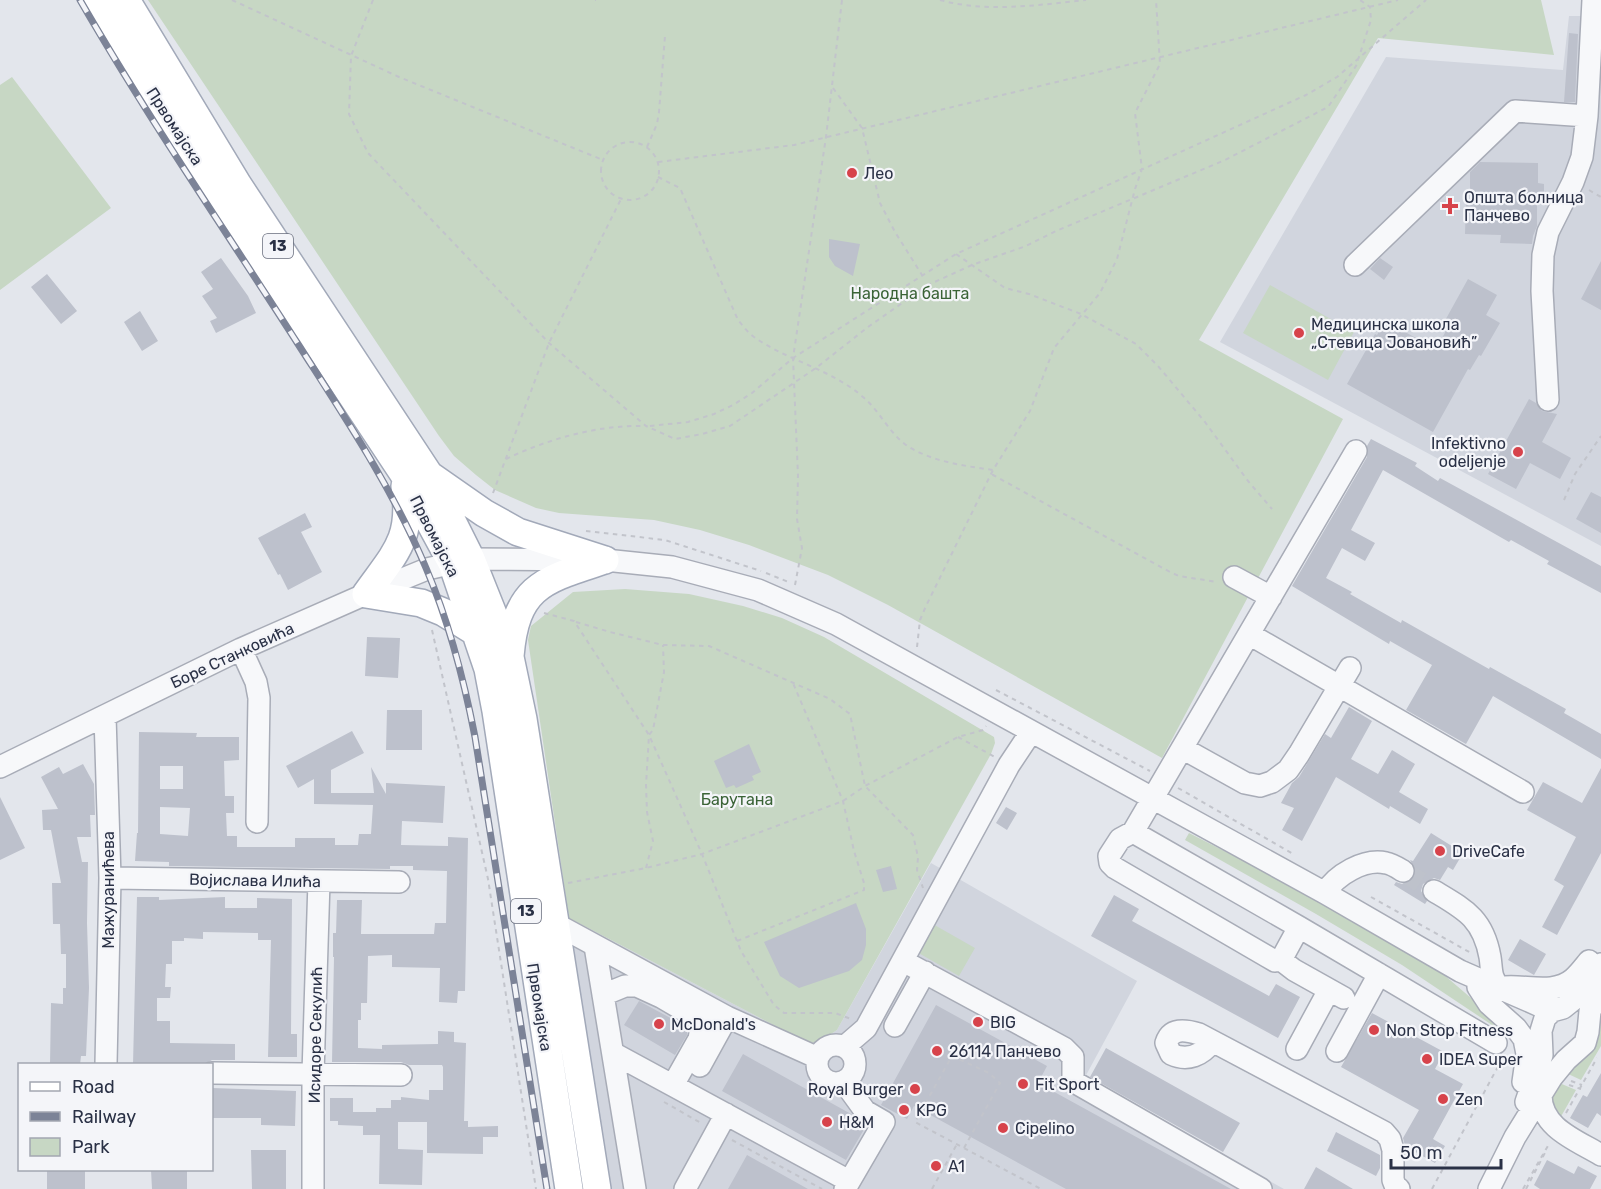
<svg xmlns="http://www.w3.org/2000/svg" width="1601" height="1189" viewBox="0 0 1601 1189" font-family="Rubik,sans-serif">
  <rect width="100%" height="100%" fill="#e3e6ec"/>
  <!-- built -->
  <path fill="#d1d5de" d="M1569,16H1601V546L1220,342L1386,57L1563,70Z
    M931,863L1137,981L1084,1079L1284,1189H611L569,918L808,1043L819,1042L837,1030Z"/>
  <!-- green -->
  <path fill="#c7d7c4" d="M148,0H1541L1554,55L1378,38L1199,340L1343,419L1162,758L888,605L828,575L749,545L700,530L654,520L559,513L536,508L495,490L476,475L454,456L439,436Z
    M12,77L111,208L0,290V85Z
    M1270,285L1354,332L1328,380L1243,333Z
    M625,589L689,594L743,606L782,618L824,637L994,737L995,743L991,754L837,1030L819,1042L808,1043L569,918L528,640L531,626L573,592Z
    M1189,833L1234,856L1276,874L1429,962L1506,1028L1504,1033L1402,965L1316,914L1185,840Z
    M931,923L975,948L959,976L915,951Z
    M1601,1006V1046L1581,1080L1564,1072Z
    M1557,1082L1576,1090L1559,1120L1549,1102Z"/>
  <!-- building -->
  <path fill="#bdc1cc" fill-rule="evenodd" d="M1569,33L1578,34L1575,102H1564Z
    M1480,162L1538,163V183L1544,184V200H1537V226L1533,236L1532,244L1500,243L1501,235L1465,234L1466,200H1470V172Z
    M829,239L860,244L853,276L835,266L829,257Z
    M221,258L248,296L256,313L216,333L210,321L217,318L202,296L213,289L201,272Z
    M1380,258L1393,267L1384,280L1370,269Z
    M1601,261V310L1581,299Z
    M47,274L77,311L61,324L31,287Z
    M1468,279L1497,295L1486,315L1500,323L1481,356L1479,355L1470,370L1468,369L1433,432L1347,384L1375,334L1377,335L1385,321L1436,349L1447,329L1442,326Z
    M140,311L158,341L142,351L124,322Z
    M1529,399L1536,403L1542,411L1557,414L1542,442L1571,458L1560,479L1530,463L1516,489L1488,474Z
    M1371,439L1417,463L1415,466L1438,481L1440,478L1601,566V593L1547,564L1549,561L1511,540L1509,542L1383,470L1351,530L1375,543L1365,561L1342,548L1326,578L1352,592L1350,594L1401,623L1402,620L1489,669L1490,667L1566,709L1564,713L1601,734V759L1493,696L1466,744L1406,710L1432,665L1390,641L1389,644L1292,586L1367,457V446Z
    M1591,492L1601,497V533L1576,519Z
    M305,513L312,527L301,532L322,572L288,590L280,574L278,575L258,538Z
    M367,637L400,638L398,678L365,676Z
    M1349,707L1372,721L1351,759L1378,774L1392,750L1415,764L1399,792L1428,809L1420,824L1390,806L1389,809L1336,777L1302,841L1282,830L1294,808L1281,803L1292,783L1299,777L1325,734L1331,738Z
    M387,710H422V750H386Z
    M352,731L364,753L331,770V793H374L371,767L386,794V783L445,786L443,823L402,821L401,845L448,846V837L468,838L465,991H458L457,1003L439,1002L440,968L392,967V955L368,956L367,1003H361V1020H358V1048L382,1049V1045L438,1044V1031L454,1032V1042L466,1043L464,1121H468V1127L498,1126V1137H483V1154L427,1153V1122H398V1149L423,1150L422,1185L379,1184L380,1135H363V1126L338,1125V1121H330V1098H353V1112H376V1108H391V1100H401V1097L429,1100V1090H443V1067L442,1065H409L401,1062H332L334,957H333V933H336L337,900H362L361,934H434L435,923H446L447,871L413,870V866H390V869L169,866V862L135,861L137,833H138L139,732L197,733L196,737H239V760L224,761L225,796H234V813H226L227,836H237V847H295V838H335V845H358L359,834H371L373,805L314,804V779L298,788L286,766ZM160,766H183V789H160ZM160,807L190,808L188,836L160,834Z
    M749,744L761,772L752,776L754,780L736,788L734,785L726,788L714,761Z
    M83,764L94,784L95,815H90L91,837H77L82,862H88L87,923L89,988L86,1056H81L80,1065H50L51,1003L63,1004V988H66V954H61L60,924H53L52,883H61L51,830H43L42,810L58,809L41,777L59,767L63,774Z
    M1601,768V853L1557,935L1542,927L1564,886L1554,880L1576,837L1527,810L1543,782L1582,803Z
    M0,797L25,848L0,860Z
    M1006,807L1017,813L1007,830L996,823Z
    M1431,833L1463,853L1453,870L1448,867L1440,880L1434,878L1423,884L1421,891L1427,901L1425,904L1394,885L1396,882L1402,884L1409,882L1414,878L1416,871L1410,860L1413,861Z
    M891,866L897,889L883,892L876,870Z
    M1114,895L1139,909L1132,921L1269,996L1276,984L1300,997L1278,1038L1091,936Z
    M137,897H159V900L225,897V908H257V898L292,899L291,1034H297V1057H268L271,940H258V933L203,932V939L184,938V941H172V964H166L165,987H171L170,998H157V1021H170V1043L235,1044V1060H212L203,1065H133Z
    M856,903L866,929V945L862,960L849,971L799,988L780,976L764,942Z
    M1520,939L1546,954L1534,975L1508,960Z
    M639,1001L687,1027V1035L675,1055L624,1025Z
    M936,1005L1047,1066L1038,1083L1231,1189H1066L914,1106L907,1119L881,1105Z
    M1372,1013L1444,1052L1435,1069L1463,1084L1433,1139L1445,1146L1435,1163L1405,1146L1403,1138L1419,1110L1341,1067Z
    M1106,1048L1240,1123L1223,1152L1090,1077Z
    M743,1054L851,1114L858,1122L866,1126L846,1160L722,1091Z
    M1601,1073V1116L1597,1113L1588,1128L1570,1118L1583,1095L1587,1097Z
    M212,1088L296,1091L295,1126L261,1125V1118H212Z
    M1336,1132L1380,1155V1168L1376,1176L1327,1151Z
    M251,1150H286V1189H252Z
    M747,1155L808,1189H728Z
    M1547,1160L1574,1174L1578,1166L1597,1176L1590,1189H1540L1534,1185Z
    M1316,1167L1353,1189H1304Z
    M47,1170H85V1189H47Z
    M151,1170H187V1189H152Z"/>
  <g fill="none" stroke-linecap="round" stroke-linejoin="round">
    <!-- minor-tunnel -->
    <path stroke="#bec2cb" stroke-width="21" stroke-dasharray="21 10" stroke-linecap="butt" d="M1403,871L1434,891"/>
    <!-- minor casing -->
    <g stroke="#a8acb7" stroke-width="24">
      <path id="minor" d="M1355,265L1515,111L1587,116
        M1548,400L1542,291L1543,255L1548,232L1573,182L1582,157L1587,116L1593,0
        M1356,451L1133,832L1299,927L1496,1043
        M1234,577L1271,597
        M1249,634L1523,792
        M241,649L256,682L259,698L257,822
        M105,716L110,878L106,1064
        M1182,748L1245,783L1260,786L1272,782L1288,770L1299,754L1350,668
        M0,767L241,649L366,594L427,569L471,559L605,560L672,567L758,590L836,624L1325,893L1460,971L1538,1005L1558,1008
        M1133,832L1120,839L1109,856L1110,863L1115,868L1268,957L1275,961L1281,960L1299,927
        M110,878L399,882
        M1434,891C1464,909 1483,918 1490,957C1492,969 1490,977 1499,987
        M1325,893C1336,875 1364,858 1386,863C1392,864 1398,868 1403,871
        M554,923L727,1017L818,1058
        M595,946L635,1189
        M1281,960L1294,970L1344,998
        M903,961L1064,1048L1073,1057V1079L1076,1083L1261,1189
        M1478,987L1489,1004L1516,1028L1524,1039L1527,1054L1523,1082
        M1505,987C1527,985 1554,995 1573,979C1579,974 1584,967 1589,961
        M603,995L625,986H637L661,997L697,1018L701,1028L699,1039L673,1085
        M895,1026L925,972
        M1212,1042C1202,1055 1188,1062 1171,1054L1166,1043C1171,1027 1186,1030 1199,1034L1384,1132L1390,1139L1393,1150V1180L1395,1185L1399,1189
        M817 1064a19 19 0 1 1 38 0a19 19 0 1 1-38 0Z
        M844,1047L866,1028L1009,765L1031,732
        M1297,1049L1329,990
        M1337,1051L1379,974
        M613,1053L849,1181
        M700,1066L727,1017
        M212,1073L401,1075
        M844,1082L865,1111L884,1122L845,1189
        M1541,1095C1541,1128 1576,1140 1601,1155
        M1526,1102L1542,1055L1541,1031L1545,1018L1552,1011L1563,1008L1573,1000L1601,964
        M313,1189V1074L319,881
        M685,1189L726,1114
        M1489,1189L1515,1137L1552,1077L1566,1060L1585,1043L1588,1032L1590,1011L1601,990"/>
    </g>
    <!-- major casing -->
    <g stroke="#a2a9b9" stroke-width="30">
      <path id="major" d="M97,0L131,58L196,160L403,473L452,563L488,669L496,711L569,1189
        M126,0L238,185L428,473L471,559L493,614L510,657L523,719L597,1189
        M431,476L484,513L518,532L605,560
        M405,486C413,539 395,553 366,594L421,603L443,612L477,633
        M510,656C516,585 544,580 605,560"/>
    </g>
    <!-- path -->
    <path stroke="#c2c4cb" stroke-width="2" stroke-dasharray="4.5 4.5" stroke-linecap="butt" d="M232,0L399,77L603,160
      M373,0L351,56L349,114L368,153L549,343L646,426L675,439L702,434L730,426L816,368L868,327L928,285L972,265L1026,246L1056,231L1225,160L1328,107L1356,66L1371,20L1370,7L1360,0
      M595,0H596
      M940,0C987,13 1038,5 1086,0
      M833,88L862,128L880,203L895,232L922,275
      M601 171a29 29 0 1 1 58 0a29 29 0 1 1-58 0Z
      M647,147L657,124L659,112L665,36
      M658,162L794,145L1398,0
      M658,177L680,188L738,320C743,326 748,333 754,337C788,361 831,369 863,397C880,411 890,435 909,447C934,462 965,466 993,470V475L1170,572L1179,576L1217,582
      M1589,190L1601,197
      M956,254L1005,288L1029,294L1081,314L1136,344L1158,366L1205,422L1248,481L1272,509
      M650,426L688,422L714,414L733,405L752,393L793,358L956,254L1306,95L1337,77L1426,0
      M506,459C548,439 597,425 644,426
      M493,493L549,343L621,199
      M1564,500L1575,474L1601,436
      M586,531L665,540L761,571
      M766,573L791,583
      M795,585L802,548L797,519L798,476L793,358L826,137L842,0
      M544,613L574,621L649,735L702,854L741,951L774,1005L784,1013H835L851,1019
      M576,622L610,632L663,645L709,646L830,699L850,714L865,786L913,835L918,857L917,870L923,888
      M432,630L488,879L536,1189
      M917,647L920,620L926,606L993,470L1030,411L1054,348L1100,293L1117,259L1135,189L1142,169L1135,113L1160,64L1156,0
      M996,690L1150,771
      M958,737L995,757
      M1178,788L1295,855
      M646,868L653,841L647,812L646,785L649,735L653,730L664,672L663,645
      M568,883L646,868L702,854L843,801L865,786L958,737L983,730L986,726
      M1371,897L1471,953
      M737,941L864,890V883L854,851L843,801L793,683
      M1571,1081L1582,1085
      M1569,1085L1581,1089
      M664,1102L701,1123
      M1566,1113L1597,1058
      M732,1140L822,1189
      M964,1148L1000,1083L989,1073L952,1056L915,1122L1041,1189
      M932,1189L957,1144
      M1432,1189L1501,1061
      M1523,1189L1549,1144
      M1526,1189L1547,1149"/>
    <!-- minor -->
    <use href="#minor" stroke="#f7f8fa" stroke-width="21"/>
    <!-- major -->
    <use href="#major" stroke="#fff" stroke-width="27"/>
    <!-- rail casing -->
    <g stroke="#7c8397" stroke-width="7">
      <path id="rail" d="M80,0C148,118 225,230 298,344C344,416 393,489 426,568C449,622 464,680 475,737L547,1189"/>
    </g>
    <!-- rail -->
    <use href="#rail" stroke="#f4f5f9" stroke-width="4.5" stroke-dasharray="14" stroke-linecap="butt"/>
  </g>
  <!-- markers -->
  <g fill="#d7434b" stroke="#f4f5f9" stroke-width="2">
    <circle cx="852" cy="173" r="6"/>
    <path d="M1447 197h6v6h6v6h-6v6h-6v-6h-6v-6h6z"/>
    <circle cx="1299" cy="333" r="6"/>
    <circle cx="1518" cy="452" r="6"/>
    <circle cx="1440" cy="851" r="6"/>
    <circle cx="978" cy="1022" r="6"/>
    <circle cx="659" cy="1024" r="6"/>
    <circle cx="1374" cy="1030" r="6"/>
    <circle cx="937" cy="1051" r="6"/>
    <circle cx="1427" cy="1059" r="6"/>
    <circle cx="1023" cy="1084" r="6"/>
    <circle cx="915" cy="1089" r="6"/>
    <circle cx="1443" cy="1099" r="6"/>
    <circle cx="904" cy="1110" r="6"/>
    <circle cx="827" cy="1122" r="6"/>
    <circle cx="1003" cy="1128" r="6"/>
    <circle cx="936" cy="1166" r="6"/>
  </g>
  <g text-anchor="middle" stroke-width="4.5" stroke-linejoin="round" paint-order="stroke">
    <!-- shield labels -->
    <g fill="#f4f5f9" stroke="#676c7c" stroke-width="1.5">
      <rect x="263" y="234" width="30" height="24" rx="4.5"/>
      <rect x="511" y="899" width="30" height="24" rx="4.5"/>
    </g>
    <g font-size="15" font-weight="bold" fill="#2a3146">
      <text x="278" y="251">13</text>
      <text x="526" y="916">13</text>
    </g>
    <!-- street labels -->
    <g font-size="16" fill="#2a3146" stroke="#f4f5f9">
      <text transform="translate(175 126) rotate(57)" y="6">Првомајска</text>
      <text transform="translate(435 536) rotate(63)" y="6">Првомајска</text>
      <text transform="translate(232 655) rotate(-25)" y="6">Боре Станковића</text>
      <text transform="translate(255 880) rotate(1)" y="6">Војислава Илића</text>
      <text transform="translate(108 890) rotate(-90)" y="6">Мажуранићева</text>
      <text transform="translate(540 1007) rotate(81)" y="6">Првомајска</text>
      <text transform="translate(315 1035) rotate(-89)" y="6">Исидоре Секулић</text>
    </g>
    <!-- poi labels -->
    <g font-size="16" fill="#2a3146" stroke="#f4f5f9" text-anchor="start">
      <text x="864" y="179">Лео</text>
      <text x="1464" y="203">Општа болница<tspan x="1464" dy="18">Панчево</tspan></text>
      <text x="1311" y="330">Медицинска школа<tspan x="1311" dy="18">„Стевица Јовановић”</tspan></text>
      <text x="1506" y="449" text-anchor="end">Infektivno<tspan x="1506" dy="18">odeljenje</tspan></text>
      <text x="1452" y="857">DriveCafe</text>
      <text x="990" y="1028">BIG</text>
      <text x="671" y="1030">McDonald's</text>
      <text x="1386" y="1036">Non Stop Fitness</text>
      <text x="949" y="1057">26114 Панчево</text>
      <text x="1439" y="1065">IDEA Super</text>
      <text x="1035" y="1090">Fit Sport</text>
      <text x="903" y="1095" text-anchor="end">Royal Burger</text>
      <text x="1455" y="1105">Zen</text>
      <text x="916" y="1116">KPG</text>
      <text x="839" y="1128">H&amp;M</text>
      <text x="1015" y="1134">Cipelino</text>
      <text x="948" y="1172">A1</text>
    </g>
    <!-- park labels -->
    <g font-size="16" fill="#3a6336" stroke="#f4f5f9">
      <text x="910" y="299">Народна башта</text>
      <text x="737" y="805">Барутана</text>
    </g>
  </g>
  <!-- legend -->
  <rect x="18" y="1063" width="195" height="108" fill="#f4f5f9" stroke="#a3a7b1" stroke-width="1.5"/>
  <rect x="30" y="1082" width="30" height="9" fill="#ffffff" stroke="#a3a7b1" stroke-width="1.5"/>
  <text x="72" y="1093" font-size="18" fill="#2a3146">Road</text>
  <rect x="30" y="1112" width="30" height="9" fill="#7c8397" stroke="#a3a7b1" stroke-width="1.5"/>
  <text x="72" y="1123" font-size="18" fill="#2a3146">Railway</text>
  <rect x="30" y="1138" width="30" height="18" fill="#c7d7c4" stroke="#a3a7b1" stroke-width="1.5"/>
  <text x="72" y="1153" font-size="18" fill="#2a3146">Park</text>
  <!-- scale -->
  <path d="M1391 1159v9h110v-9" fill="none" stroke="#2a3146" stroke-width="3"/>
  <text x="1400" y="1159" font-size="18" fill="#2a3146" stroke="#f4f5f9" stroke-width="4.5" paint-order="stroke">50 m</text>
</svg>
